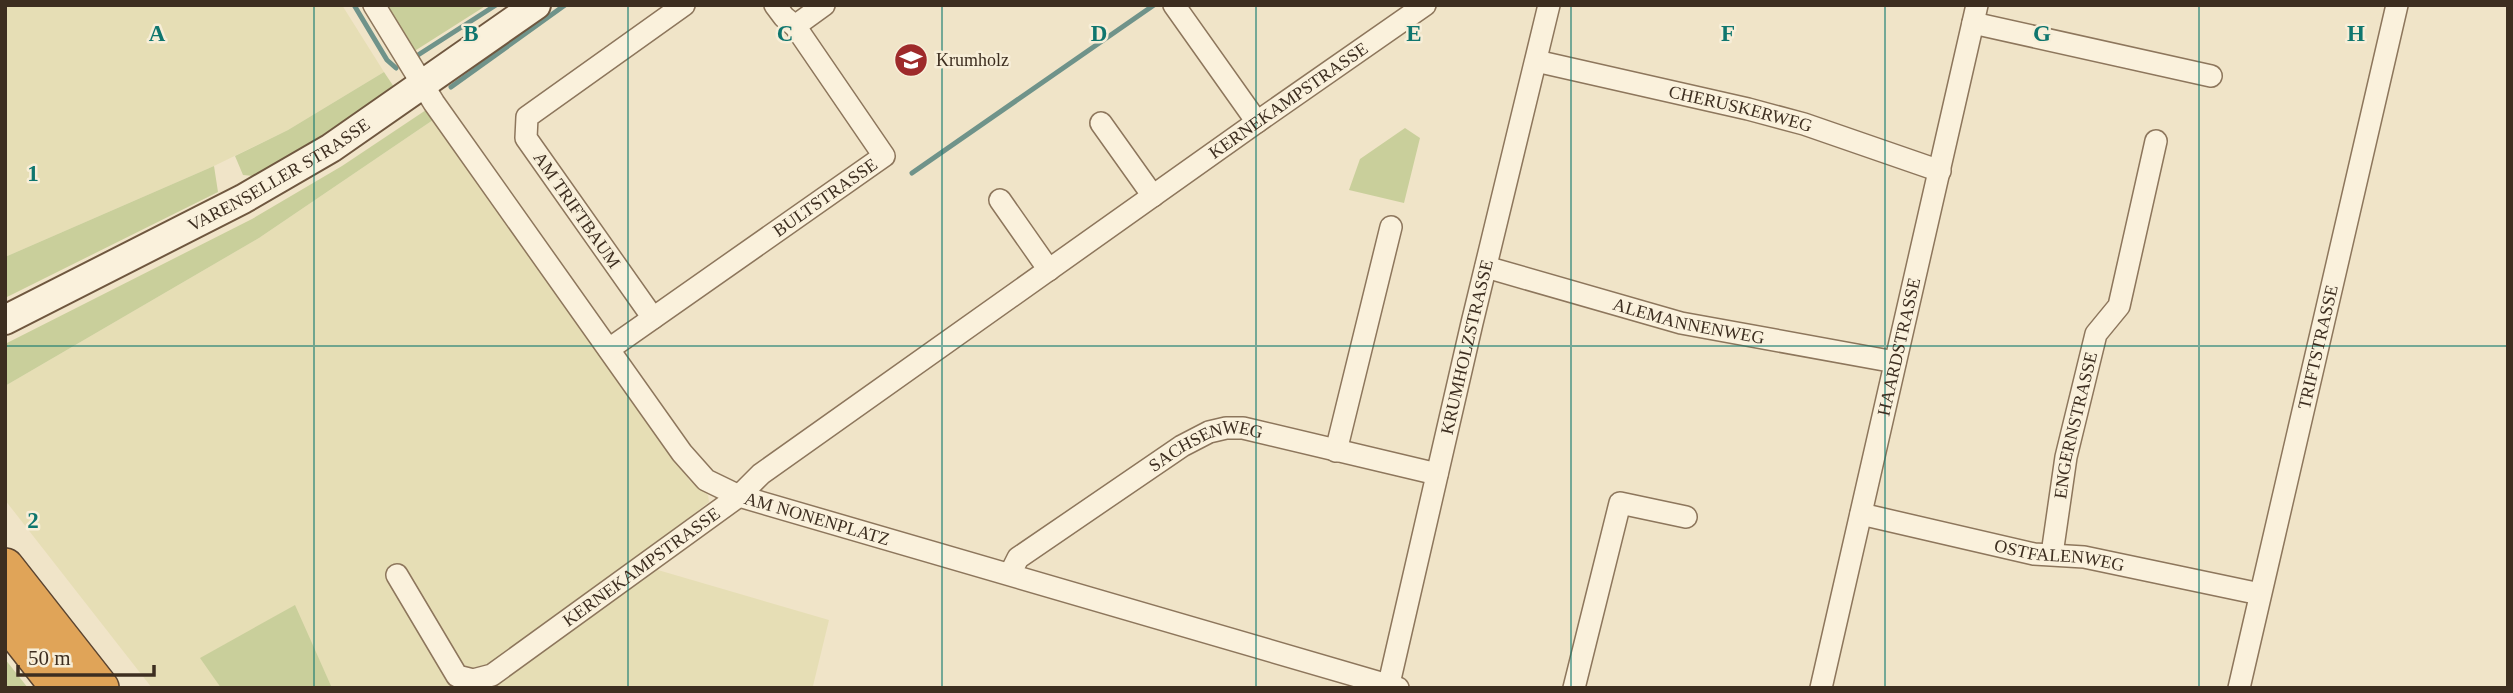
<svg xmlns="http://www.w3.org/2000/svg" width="2513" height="693" viewBox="0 0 2513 693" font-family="'Times New Roman',serif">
  <rect width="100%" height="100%" fill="#f0e4c8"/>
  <!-- farmland -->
  <path fill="#e6deb5" d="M5,5H342L384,72L288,130L214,166L5,257Z
    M433,120L690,481L708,495L709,502L473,688H332L294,606L201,658L221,688H152L5,500V386L259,238Z
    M651,568L829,620L813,686L819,688H490Z"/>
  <!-- green -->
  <path fill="#c9cf9b" d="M384,5H487L413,52Z
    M384,72L394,87L324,134L253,176L243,175L235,156L288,130Z
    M426,110L433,120L259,238L5,386V344L252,219L342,166Z
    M1405,128L1420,138L1404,203L1349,190L1360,159Z
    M214,166L218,192L5,298V257Z
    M295,605L332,688H221L200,658Z
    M5,659L28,688H5Z"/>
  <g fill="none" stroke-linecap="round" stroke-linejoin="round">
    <!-- stream -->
    <path stroke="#6f938a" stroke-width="5" d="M354,5L387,60L396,68
      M418,55L496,5
      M451,87L565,5
      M912,173L1154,5"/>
    <!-- street casing -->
    <g stroke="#8d765c" stroke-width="24">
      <g id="street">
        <path id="s1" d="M374,5L434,103L682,453L706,480L739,496L1398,688"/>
        <path d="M1174,5L1257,122"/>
        <path d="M1973,23L2211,76"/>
        <path d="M795,26L824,5"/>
        <path id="s2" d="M1536,61L1748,109L1804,124L1940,171"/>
        <path d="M1101,123L1153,196"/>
        <path d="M1000,200L1049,270"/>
        <path id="s3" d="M1486,267L1681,323L1895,362"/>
        <path d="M653,318L526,138L527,117L684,5"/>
        <path id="s4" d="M609,349L884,156L795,26L784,17L775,5"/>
        <path d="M1336,451L1391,227"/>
        <path id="s5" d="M1861,514L2034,554L2084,557L2260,594"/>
        <path id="s6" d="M2052,554L2066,457L2096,334L2119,306L2156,141"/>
        <path id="s7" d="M1010,574L1018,558L1182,446L1209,432L1226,428H1243L1437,474"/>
        <path id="s8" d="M397,575L457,676L473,680L492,675L739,496L761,474L1257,122L1425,5"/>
        <path id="s9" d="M1388,688L1472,323L1549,5"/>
        <path d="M1574,688L1620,503L1686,517"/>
        <path id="s10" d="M1821,688L1977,5"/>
        <path id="s11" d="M2239,688L2397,5"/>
      </g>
    </g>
    <!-- secondary casing -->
    <g stroke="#6f573f" stroke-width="32">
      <g id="secondary">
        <path id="s12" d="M5,320L243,199L331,148L536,5"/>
      </g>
    </g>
    <!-- highway casing -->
    <g stroke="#5b4430" stroke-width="40">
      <path id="highway" d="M5,567L100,688
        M5,618L60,688"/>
    </g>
    <!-- street -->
    <use href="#street" stroke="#faf1dc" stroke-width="21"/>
    <!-- secondary -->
    <use href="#secondary" stroke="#faf1dc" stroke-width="28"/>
    <!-- highway -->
    <use href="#highway" stroke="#e0a458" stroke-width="37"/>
  </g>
  <!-- grid -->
  <path fill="none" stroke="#0f766e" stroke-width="2" stroke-opacity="0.55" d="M314,5V688M628,5V688M942,5V688M1256,5V688M1571,5V688M1885,5V688M2199,5V688M5,346H2508"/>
  <!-- icons -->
  <defs>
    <g id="school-disc" transform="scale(1.75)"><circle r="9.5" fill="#9e2a2b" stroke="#f7eed8"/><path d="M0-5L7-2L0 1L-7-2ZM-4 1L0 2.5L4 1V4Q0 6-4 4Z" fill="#fff"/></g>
  </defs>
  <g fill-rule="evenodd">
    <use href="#school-disc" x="911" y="60"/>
  </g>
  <g text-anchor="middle" stroke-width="5" stroke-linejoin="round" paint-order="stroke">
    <!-- poi labels -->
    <g font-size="18" fill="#3d2e20" stroke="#f7eed8" text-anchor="start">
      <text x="936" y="66">Krumholz</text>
    </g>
    <!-- street labels -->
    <g font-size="18" fill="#3d2e20" stroke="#f7eed8">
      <text dy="6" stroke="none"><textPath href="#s8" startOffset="1136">KERNEKAMPSTRASSE</textPath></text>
      <text dy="6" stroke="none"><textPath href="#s2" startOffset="210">CHERUSKERWEG</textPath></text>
      <text dy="6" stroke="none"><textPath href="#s12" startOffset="310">VARENSELLER STRASSE</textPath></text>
      <text dy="6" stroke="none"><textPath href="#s4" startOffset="264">BULTSTRASSE</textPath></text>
      <text transform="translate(577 210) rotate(55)" y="6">AM TRIFTBAUM</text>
      <text dy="6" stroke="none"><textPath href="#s3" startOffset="210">ALEMANNENWEG</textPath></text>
      <text dy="6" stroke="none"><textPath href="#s9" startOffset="350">KRUMHOLZSTRASSE</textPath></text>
      <text dy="6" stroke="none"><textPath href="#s10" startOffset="350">HAARDSTRASSE</textPath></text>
      <text dy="6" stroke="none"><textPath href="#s11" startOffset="350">TRIFTSTRASSE</textPath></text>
      <text dy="6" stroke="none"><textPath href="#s6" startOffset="131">ENGERNSTRASSE</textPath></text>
      <text dy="6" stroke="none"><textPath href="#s7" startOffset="240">SACHSENWEG</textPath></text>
      <text dy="6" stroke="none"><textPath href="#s1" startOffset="698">AM NONENPLATZ</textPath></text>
      <text dy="6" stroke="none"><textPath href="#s5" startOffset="203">OSTFALENWEG</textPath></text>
      <text dy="6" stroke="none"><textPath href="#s8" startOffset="338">KERNEKAMPSTRASSE</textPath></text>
    </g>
  </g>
  <g font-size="23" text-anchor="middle" font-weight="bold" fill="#0f766e" stroke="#f7eed8" stroke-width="5" stroke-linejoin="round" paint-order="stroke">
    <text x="157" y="41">A</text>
    <text x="471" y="41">B</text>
    <text x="785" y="41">C</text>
    <text x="1099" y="41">D</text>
    <text x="1414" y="41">E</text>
    <text x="1728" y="41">F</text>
    <text x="2042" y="41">G</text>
    <text x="2356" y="41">H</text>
    <text x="33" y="181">1</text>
    <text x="33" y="528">2</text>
  </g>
  <!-- border -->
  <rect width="2513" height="693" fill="none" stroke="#3d2e20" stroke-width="14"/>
  <!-- scale -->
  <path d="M18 665v10h136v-10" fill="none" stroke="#3d2e20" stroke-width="3.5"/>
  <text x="28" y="665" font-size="21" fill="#3d2e20" stroke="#f7eed8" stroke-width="5" paint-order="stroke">50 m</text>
</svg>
